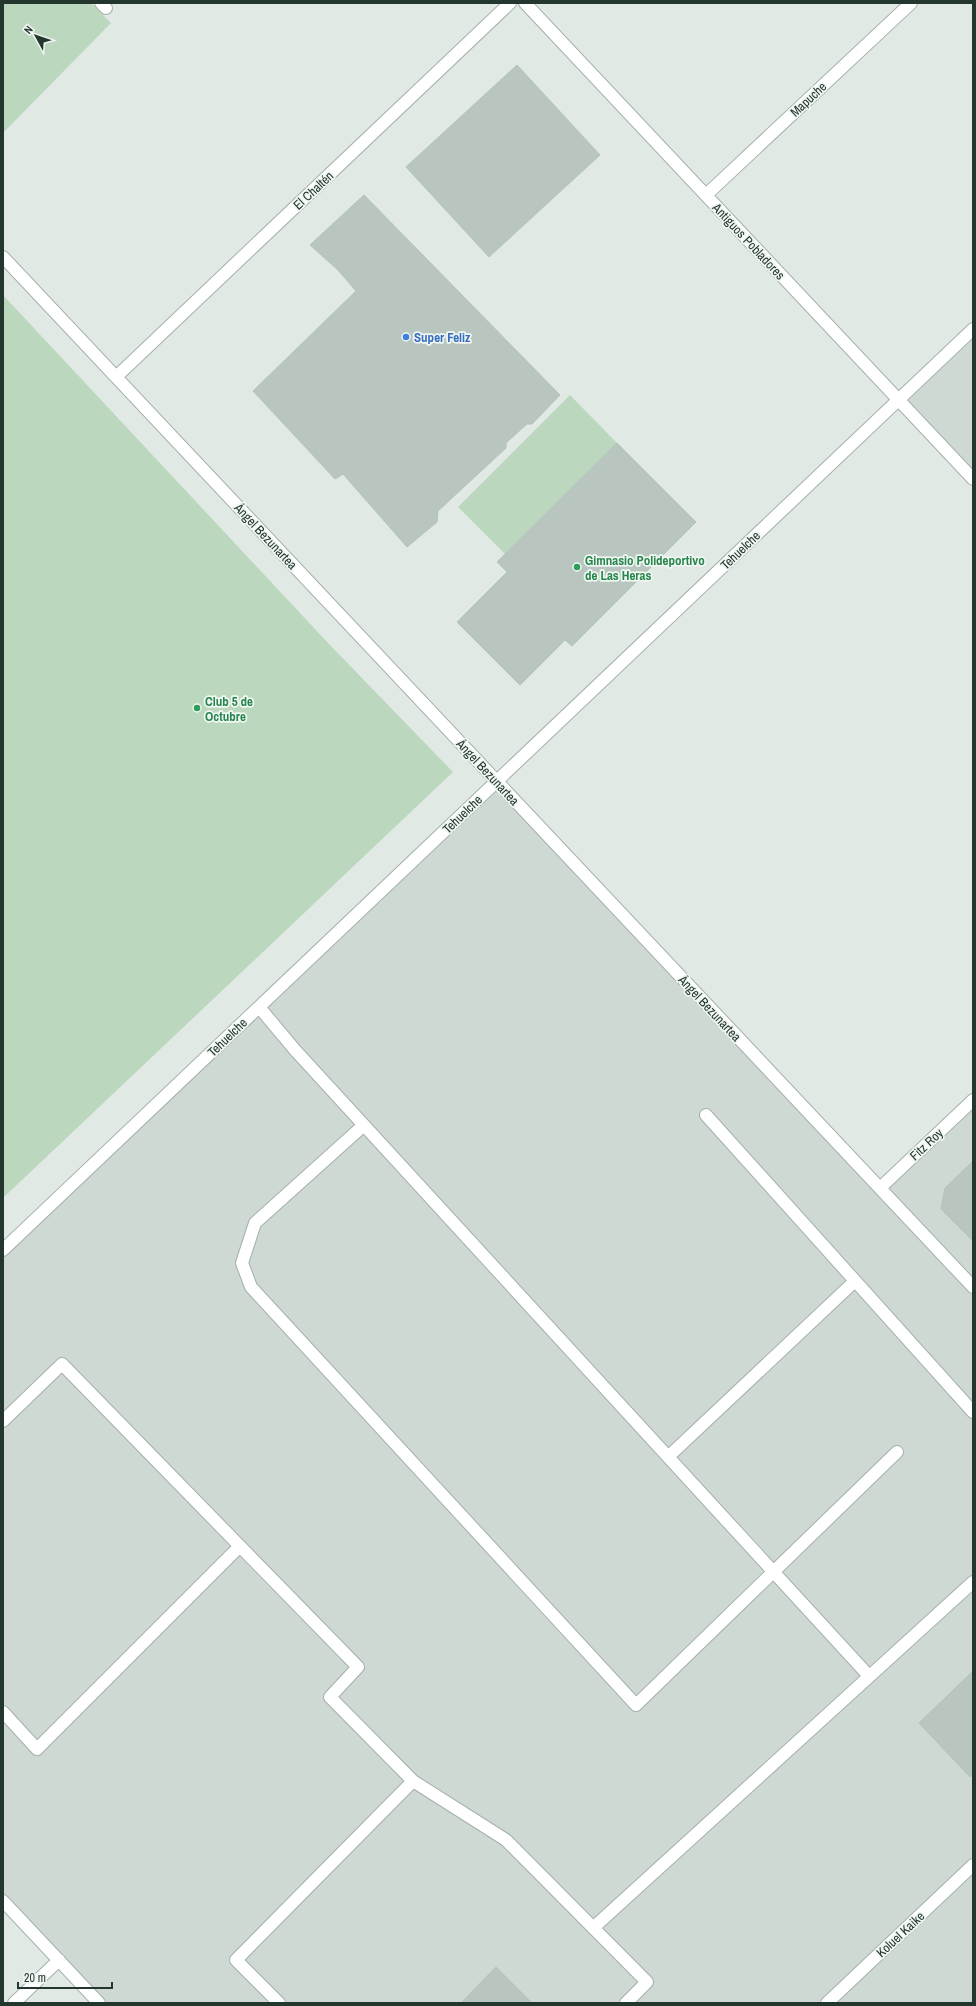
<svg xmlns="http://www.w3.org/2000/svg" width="976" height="2006" viewBox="0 0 976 2006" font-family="'Archivo Narrow',sans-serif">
  <rect width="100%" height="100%" fill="#e0e9e4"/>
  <!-- built -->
  <path fill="#ced9d3" d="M973,329V479L899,399Z
    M497,781L880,1188L973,1100V2003H99L3,1901V1250Z"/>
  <!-- green -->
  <path fill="#bbd8bf" d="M3,3H91L111,23L3,133Z
    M3,295L328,643L453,772L3,1198Z
    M570,395L617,443L505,554L458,507Z"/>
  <!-- building -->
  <path fill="#b9c6bf" stroke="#b3c2ba" d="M517,65L600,155L489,257L406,167Z
    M364,195L560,395L532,424H527L506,443V448L438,511L437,522L407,547L343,474L335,479L253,391L356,291L338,270L310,245Z
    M617,443L696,522L572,646L565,640L520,685L457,622L507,572L497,562Z
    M973,1161V1241L941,1209L945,1188Z
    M973,1671V1774L970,1777L919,1723Z
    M496,1967L532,2003H461Z"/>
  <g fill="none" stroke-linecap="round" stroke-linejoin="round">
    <!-- minor casing -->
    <g stroke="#a4b0aa" stroke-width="14">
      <path id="minor" d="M101,3L106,8
        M525,3L973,479
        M706,195L911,3
        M3,257L973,1287
        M116,377L510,3
        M259,1007L295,1050L869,1676
        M706,1115L973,1412
        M364,1125L255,1223L242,1263L251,1287L636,1705L897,1452
        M880,1188L973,1100
        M3,1250L973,329
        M3,1421L62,1364L358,1667L330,1697L413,1781L236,1960L279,2003
        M669,1456L855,1281
        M3,1712L37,1749L240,1546
        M413,1781L506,1840L647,1982L626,2003
        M3,1901L99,2003
        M593,1928L973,1582
        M14,2003L59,1960
        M827,2003L973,1865"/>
    </g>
    <!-- minor -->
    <use href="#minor" stroke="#fff" stroke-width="12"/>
  </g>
  <!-- markers -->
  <circle fill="#3f7fe0" stroke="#f0f6f2" stroke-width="1.5" cx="406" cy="337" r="4"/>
  <g fill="#2e9e5b" stroke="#f0f6f2" stroke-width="1.5">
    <circle cx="577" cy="567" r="4"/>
    <circle cx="197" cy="708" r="4"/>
  </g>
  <g text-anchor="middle" stroke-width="3.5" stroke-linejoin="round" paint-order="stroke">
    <!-- street labels -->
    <g font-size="13" fill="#23372f" stroke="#f0f6f2">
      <text transform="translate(808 99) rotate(-43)" y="5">Mapuche</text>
      <text transform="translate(313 190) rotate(-43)" y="5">El Chaltén</text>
      <text transform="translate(749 241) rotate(47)" y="5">Antiguos Pobladores</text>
      <text transform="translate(266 536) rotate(47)" y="5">Ángel Bezunartea</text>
      <text transform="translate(740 550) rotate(-44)" y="5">Tehuelche</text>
      <text transform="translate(488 772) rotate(47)" y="5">Ángel Bezunartea</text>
      <text transform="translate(462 814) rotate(-44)" y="5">Tehuelche</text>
      <text transform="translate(710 1008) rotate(47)" y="5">Ángel Bezunartea</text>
      <text transform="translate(227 1037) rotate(-44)" y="5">Tehuelche</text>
      <text transform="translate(926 1144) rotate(-43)" y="5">Fitz Roy</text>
      <text transform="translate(900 1934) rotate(-43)" y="5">Koluel Kaike</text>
    </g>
    <!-- shop labels -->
    <g font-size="13" font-weight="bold" fill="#366cbe" stroke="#f0f6f2" text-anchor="start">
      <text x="414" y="342">Super Feliz</text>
    </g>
    <!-- leisure labels -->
    <g font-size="13" font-weight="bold" fill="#27864d" stroke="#f0f6f2" text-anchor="start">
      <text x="585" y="565">Gimnasio Polideportivo<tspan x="585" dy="15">de Las Heras</tspan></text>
      <text x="205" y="706">Club 5 de<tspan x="205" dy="15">Octubre</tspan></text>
    </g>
  </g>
  <!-- border -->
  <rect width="976" height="2006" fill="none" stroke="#23372f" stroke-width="8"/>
  <!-- north arrow -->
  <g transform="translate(36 36) rotate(310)" stroke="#f0f6f2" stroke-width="3" paint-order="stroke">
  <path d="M0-3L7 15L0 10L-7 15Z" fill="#23372f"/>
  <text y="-6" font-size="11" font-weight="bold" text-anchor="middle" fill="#23372f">N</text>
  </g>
  <!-- scale -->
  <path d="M18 1982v6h94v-6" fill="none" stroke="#23372f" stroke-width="2"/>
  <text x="24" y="1982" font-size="12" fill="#23372f" stroke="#f0f6f2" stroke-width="3" paint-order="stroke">20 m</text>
</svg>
